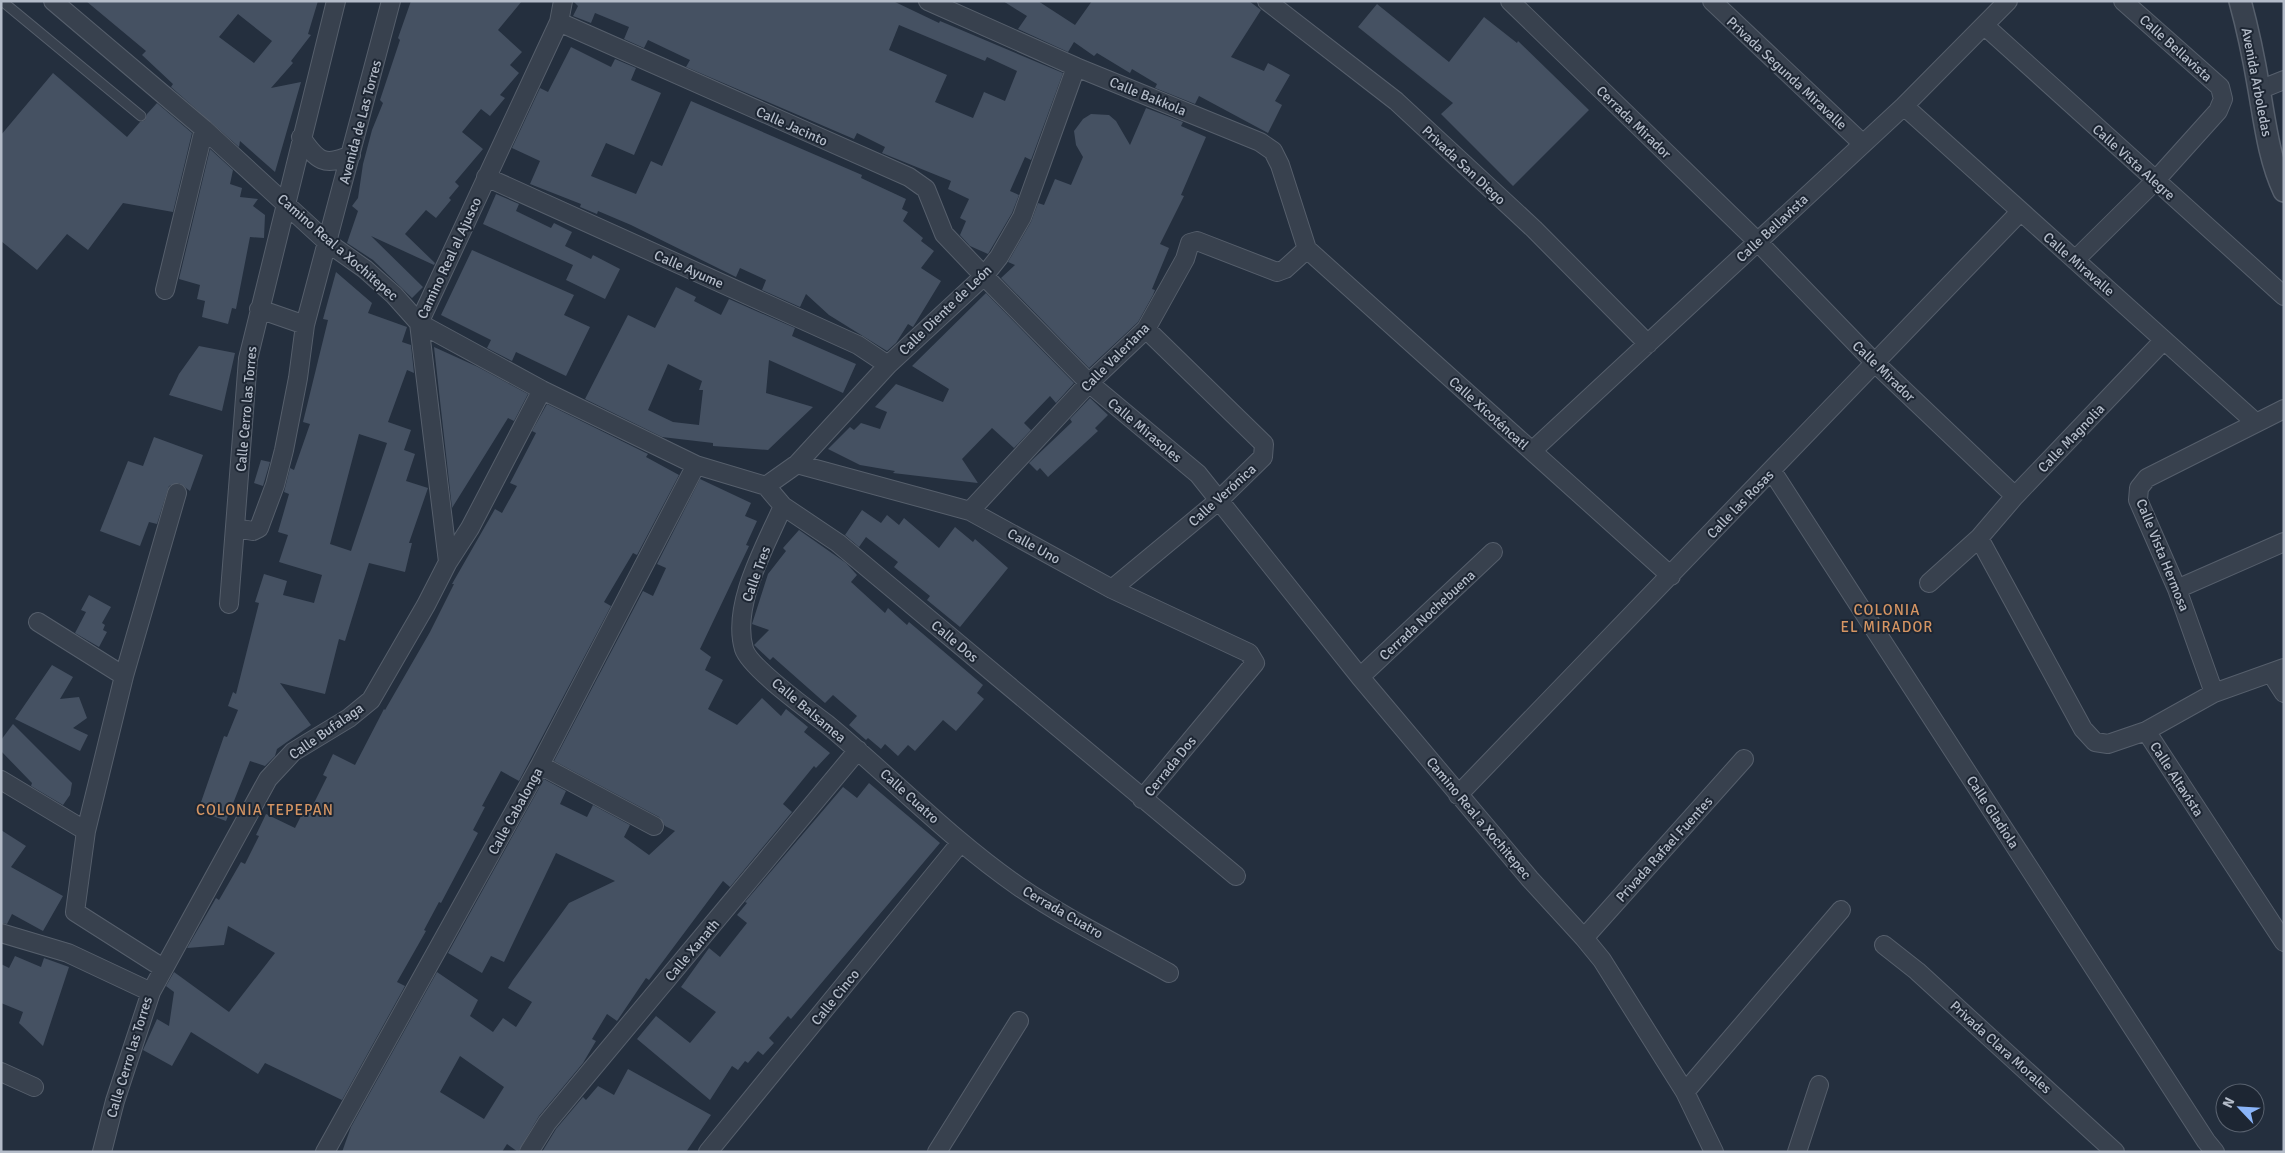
<svg xmlns="http://www.w3.org/2000/svg" width="2285" height="1153" viewBox="0 0 2285 1153" font-family="Signika,sans-serif">
  <rect width="100%" height="100%" fill="#242f3e"/>
  <!-- building -->
  <path fill="#455162" fill-rule="evenodd" d="M86,1H318L308,34L311,35L291,61L293,63L271,88L301,82L275,172L240,141L239,147L171,87L173,84L142,55L146,51ZM238,14L272,41L254,63L219,37Z
    M411,1H522L498,30L522,52L510,65L519,73L500,95L505,98L490,116L481,109L462,132L483,149L455,182L459,186L449,198L451,200L436,218L426,210L405,234L435,263L434,265L371,236L423,287L412,298L373,260L347,243L358,211L352,206L358,198L363,164L372,130L383,103L380,100L400,40L398,38Z
    M573,1H893L939,23L940,21L1063,73L1031,160L1025,157L1010,191L1019,195L1012,213L988,254L970,246L960,235L966,221L960,218L969,199L948,189L951,181L882,153L885,147L857,133L854,139L686,67L690,60L648,40L644,48L624,39L629,27L595,13L591,23L573,16L578,6ZM899,25L985,61L987,57L1017,71L1005,101L984,92L973,118L935,102L947,75L889,50Z
    M1003,1H1038L1075,25L1092,1H1249L1261,10L1231,57L1264,71L1268,63L1290,75L1275,101L1282,105L1268,133L1199,96L1195,104L1155,88L1157,84L1132,69L1130,73L1097,53L1094,56L1074,42L1068,52L1018,29L1027,16Z
    M1377,4L1449,62L1484,17L1517,43L1518,41L1589,110L1513,186L1441,114L1453,103L1358,27Z
    M571,47L611,67L615,59L636,68L631,80L661,93L634,155L606,143L591,176L636,194L651,161L662,166L691,101L862,175L861,178L906,199L902,209L908,212L903,221L923,238L921,241L934,251L921,268L941,281L913,327L908,324L896,343L887,351L829,315L806,294L800,307L762,290L766,280L740,268L736,277L631,225L598,211L597,214L580,207L581,204L530,184L540,161L512,148L540,88L548,92Z
    M53,73L127,137L140,122L145,120L147,114L157,103L192,133L173,212L123,203L88,250L67,234L37,270L1,241V135Z
    M1146,108L1183,122L1181,126L1206,137L1181,195L1184,196L1160,244L1169,248L1152,289L1155,290L1153,295L1138,322L1089,368L1001,278L1015,265L1008,262L1031,222L1038,203L1044,205L1055,179L1071,185L1083,157L1076,145L1074,131L1083,119L1091,114L1109,115L1116,121L1130,145Z
    M210,149L233,170L230,184L242,188L240,197L258,199L253,206L265,215L264,238L250,237L236,309L232,308L228,324L202,317L205,301L197,299L200,285L179,279Z
    M496,194L519,204L516,211L551,228L554,223L572,232L565,246L591,259L593,255L620,269L605,299L566,280L573,265L483,224Z
    M472,250L574,295L564,315L590,327L566,376L516,352L512,361L487,348L491,340L441,315Z
    M336,272L372,303L368,313L407,327L402,342L411,345L414,373L407,370L388,422L411,430L404,450L415,454L406,481L428,488L409,543H412L405,572L369,563L345,641L339,639L325,694L280,683L311,725L277,749L275,756L265,766L250,761L226,821L210,815L212,810L200,805L224,736L227,737L238,710L228,706L233,692L236,694L259,603L255,602L264,574L287,581L283,595L314,603L322,575L279,562L288,535L278,532L289,494L284,492L290,468L294,470L310,424L303,422L328,320L323,319ZM359,434L387,443L351,551L330,544Z
    M676,287L696,297L694,301L721,315L729,299L795,328L792,336L856,364L843,393L769,360L766,393L813,407L768,450L713,446V443L662,437L585,399L628,315L655,328ZM668,364L702,381L699,390H703L699,425L673,422L648,410Z
    M986,293L1074,383L1056,403L1050,396L1024,423L1031,430L1014,448L992,428L962,459L978,483L893,473L895,471L860,465L828,449L850,427L854,430L861,423L880,429L887,412L875,407L896,384L943,402L949,389L912,366Z
    M199,346L235,353L222,411L169,395L179,374Z
    M434,347L478,367L528,394L514,421L508,418L452,508Z
    M1090,398L1108,415L1095,428L1098,431L1048,477L1040,468L1037,471L1029,463L1072,422L1070,419Z
    M547,404L648,454L646,457L679,475L637,555L633,553L604,602L611,606L519,781L501,771L482,806L485,807L473,830L478,833L441,903L439,902L424,930L426,931L397,982L405,986L342,1100L265,1063L258,1074L191,1032L172,1066L143,1050L157,1019L169,1026L174,992L166,986L174,972L229,1012L275,953L228,926L224,945L187,948L216,898L219,900L241,862L245,864L259,836L256,835L266,814L295,828L307,804L312,807L327,777L323,775L333,754L355,765L384,709L385,710L430,632L454,584H452L495,509L502,513L517,486L510,483L536,433L532,431Z
    M154,437L203,455L190,491L179,483L169,486L157,524L149,522L140,546L100,531L128,461L143,466Z
    M261,460L270,462L263,486L254,483Z
    M700,479L751,503L745,516L757,521L746,545L749,546L700,649L711,657L705,670L723,680L708,709L737,725L762,698L781,716L786,709L808,727L804,732L830,753L816,768L814,766L783,804L792,812L730,887L723,881L649,980L646,978L617,1021L607,1014L592,1039L596,1041L583,1063L539,1116L518,1152L507,1144L502,1152H342L351,1127L437,972L478,1000L470,1016L493,1032L503,1018L516,1027L532,1002L508,988L513,980L569,903L615,881L556,853L504,962L491,956L482,973L448,953L544,779L566,791L560,804L587,817L593,805L630,825L624,837L649,855L675,831L665,826L659,817L554,761L643,591L653,596L666,568L657,564ZM460,1056L504,1087L484,1119L440,1092Z
    M862,510L881,523L887,515L899,525L904,518L939,548L955,527L973,542L975,539L1008,568L960,627L927,600L930,596L894,567L898,562L866,537L859,547L845,535Z
    M799,530L846,563L857,575L851,582L885,613L888,608L907,625L909,622L983,685L977,693L984,699L956,731L943,720L915,751L908,745L898,756L885,744L881,749L868,738L866,740L849,725L857,716L833,695L825,703L773,657L770,660L754,645L769,630L752,624L768,574L786,551L783,548Z
    M89,595L111,607L102,623L105,625L103,630L107,632L99,647L75,633L86,612L81,610Z
    M52,665L73,677L60,699L79,697L87,718L73,728L88,735L80,751L15,719Z
    M13,724L72,783L70,795L63,805L31,786L32,783L1,751V740Z
    M869,783L940,843L791,1019L788,1016L769,1038L774,1043L763,1055L758,1051L748,1063L745,1061L738,1070L732,1066L710,1100L637,1039L656,1016L690,1043L716,1012L681,987L709,948L720,957L747,923L737,915L747,903L745,902L843,787L857,798Z
    M1,830L26,846L11,867L63,896L43,931L12,914L7,924L1,923Z
    M15,956L41,967L44,958L69,967L43,1046L19,1023L23,1012L1,1003V964L9,968Z
    M628,1069L711,1115L686,1152H542L556,1129L583,1097L586,1100L598,1086L614,1095Z"/>
  <g fill="none" stroke-linecap="round" stroke-linejoin="round">
    <!-- service casing -->
    <g stroke="#565f6c" stroke-width="11">
      <path id="service" d="M2,1L141,116"/>
    </g>
    <!-- minor casing -->
    <g stroke="#565f6c" stroke-width="20">
      <path id="minor" d="M53,1L204,129L328,243L365,269L394,295L419,323L542,390L696,465L766,486
        M928,1L1076,67L1260,142L1273,151L1280,165L1307,249L1671,576
        M1267,1L1396,101L1534,229L1648,344
        M1510,1L1758,242L1874,362L2015,496
        M1712,1L1863,144
        M559,22L909,177L926,189L944,234L984,276L1089,383L1198,474L1360,677L1530,879L1584,938L1602,960L1685,1092L1714,1152
        M1985,26L2284,296
        M2259,90L2284,80
        M1904,106L2255,422
        M301,137C317,161 324,167 351,155
        M486,177L858,345L888,365
        M2075,260L2155,181L2218,111L2223,99L2220,87L2123,1
        M165,290L204,129
        M259,309L305,325
        M1532,451L1904,106L2008,1
        M797,464L970,511L1112,589L1249,653L1255,663L1142,799
        M1772,471L2206,1141L2215,1152
        M766,486L783,506L838,543L1236,876
        M766,486L797,464L888,365L984,276L999,257L1022,217L1076,67
        M783,506C766,545 731,605 744,649C750,668 810,711 828,725C892,778 950,839 1018,886C1066,919 1119,945 1169,973
        M970,511L1089,383L1146,329L1185,259L1190,243L1197,241L1277,272L1285,269L1307,249
        M235,528L253,531L259,528L275,485L284,450L298,378L305,325L391,1
        M1979,538L2083,729L2095,742L2108,744L2146,731L2214,693L2284,668
        M448,562L419,323L559,22L563,1
        M1929,583L1979,538L2015,496L2164,340
        M1112,589L1218,501L1263,457L1264,444L1146,329
        M2177,589L2284,542
        M229,604L248,359L336,1
        M38,622L124,676
        M2271,673L2284,693
        M1360,677L1493,552
        M2214,693L2177,589L2138,500L2139,488L2147,478L2284,409
        M2146,731L2284,942
        M540,765L654,826
        M1,780L86,831
        M1458,795L2020,212
        M1,933L68,953L151,992
        M1584,938L1744,759
        M1884,945L1917,971L2115,1152
        M163,968L75,912L86,831L124,676L177,493
        M1,1072L34,1087
        M1685,1092L1841,910
        M102,1152L115,1101L151,992L268,779L293,752L349,718L371,700L426,605L448,562L470,528L542,390
        M325,1152L540,765L696,465
        M529,1152L547,1123L858,750
        M708,1152L961,842
        M937,1152L1019,1021
        M1797,1152L1819,1085"/>
    </g>
    <!-- tertiary casing -->
    <g stroke="#565f6c" stroke-width="24">
      <path id="tertiary" d="M2240,1C2248,30 2254,59 2259,89C2265,123 2269,159 2284,191"/>
    </g>
    <!-- service -->
    <use href="#service" stroke="#38414e" stroke-width="9"/>
    <!-- minor -->
    <use href="#minor" stroke="#38414e" stroke-width="18"/>
    <!-- tertiary -->
    <use href="#tertiary" stroke="#38414e" stroke-width="21"/>
  </g>
  <g text-anchor="middle" stroke-width="4" stroke-linejoin="round" paint-order="stroke">
    <!-- street labels -->
    <g font-size="14" fill="#b4bcc9" stroke="#1d2633">
      <text transform="translate(2176 48) rotate(42)" y="5">Calle Bellavista</text>
      <text transform="translate(1787 73) rotate(43)" y="5">Privada Segunda Miravalle</text>
      <text transform="translate(2257 82) rotate(79)" y="5">Avenida Arboledas</text>
      <text transform="translate(1148 96) rotate(22)" y="5">Calle Bakkola</text>
      <text transform="translate(360 122) rotate(-75)" y="5">Avenida de Las Torres</text>
      <text transform="translate(1634 122) rotate(44)" y="5">Cerrada Mirador</text>
      <text transform="translate(792 126) rotate(24)" y="5">Calle Jacinto</text>
      <text transform="translate(2134 162) rotate(42)" y="5">Calle Vista Alegre</text>
      <text transform="translate(1464 165) rotate(43)" y="5">Privada San Diego</text>
      <text transform="translate(1772 228) rotate(-43)" y="5">Calle Bellavista</text>
      <text transform="translate(338 247) rotate(41)" y="5">Camino Real a Xochitepec</text>
      <text transform="translate(449 258) rotate(-65)" y="5">Camino Real al Ajusco</text>
      <text transform="translate(2079 264) rotate(41)" y="5">Calle Miravalle</text>
      <text transform="translate(689 269) rotate(24)" y="5">Calle Ayume</text>
      <text transform="translate(945 310) rotate(-44)" y="5">Calle Diente de León</text>
      <text transform="translate(1115 357) rotate(-45)" y="5">Calle Valeriana</text>
      <text transform="translate(1884 371) rotate(44)" y="5">Calle Mirador</text>
      <text transform="translate(246 409) rotate(-85)" y="5">Calle Cerro las Torres</text>
      <text transform="translate(1489 413) rotate(42)" y="5">Calle Xicoténcatl</text>
      <text transform="translate(1145 430) rotate(40)" y="5">Calle Mirasoles</text>
      <text transform="translate(2071 438) rotate(-46)" y="5">Calle Magnolia</text>
      <text transform="translate(1222 495) rotate(-42)" y="5">Calle Verónica</text>
      <text transform="translate(1740 504) rotate(-46)" y="5">Calle las Rosas</text>
      <text transform="translate(1034 546) rotate(29)" y="5">Calle Uno</text>
      <text transform="translate(2163 555) rotate(68)" y="5">Calle Vista Hermosa</text>
      <text transform="translate(756 574) rotate(-70)" y="5">Calle Tres</text>
      <text transform="translate(1427 615) rotate(-43)" y="5">Cerrada Nochebuena</text>
      <text transform="translate(955 641) rotate(40)" y="5">Calle Dos</text>
      <text transform="translate(809 710) rotate(40)" y="5">Calle Balsamea</text>
      <text transform="translate(326 731) rotate(-35)" y="5">Calle Bufalaga</text>
      <text transform="translate(1170 766) rotate(-51)" y="5">Cerrada Dos</text>
      <text transform="translate(2177 779) rotate(57)" y="5">Calle Altavista</text>
      <text transform="translate(910 796) rotate(42)" y="5">Calle Cuatro</text>
      <text transform="translate(515 811) rotate(-61)" y="5">Calle Cabalonga</text>
      <text transform="translate(1993 812) rotate(57)" y="5">Calle Gladiola</text>
      <text transform="translate(1479 818) rotate(50)" y="5">Camino Real a Xochitepec</text>
      <text transform="translate(1664 849) rotate(-48)" y="5">Privada Rafael Fuentes</text>
      <text transform="translate(1063 912) rotate(30)" y="5">Cerrada Cuatro</text>
      <text transform="translate(692 950) rotate(-50)" y="5">Calle Xanath</text>
      <text transform="translate(835 997) rotate(-51)" y="5">Calle Cinco</text>
      <text transform="translate(2001 1047) rotate(42)" y="5">Privada Clara Morales</text>
      <text transform="translate(129 1057) rotate(-73)" y="5">Calle Cerro las Torres</text>
    </g>
    <!-- neighbourhood labels -->
    <g font-size="15" letter-spacing="1" fill="#d59563" stroke="#1d2633">
      <text x="1887" y="615">COLONIA<tspan x="1887" dy="17">EL MIRADOR</tspan></text>
      <text x="265" y="815">COLONIA TEPEPAN</text>
    </g>
  </g>
  <!-- border -->
  <rect width="2285" height="1153" fill="none" stroke="#b4bcc9" stroke-width="5"/>
  <!-- north arrow -->
  <g transform="translate(2240 1108) rotate(295)"><circle r="24" fill="#1d2633" stroke="#59626f"/>
  <path d="M0-4L9 19L0 12L-9 19Z" fill="#8ab4f8"/>
  <text y="-8" font-size="14" font-weight="bold" text-anchor="middle" fill="#b4bcc9">N</text>
  </g>
</svg>
